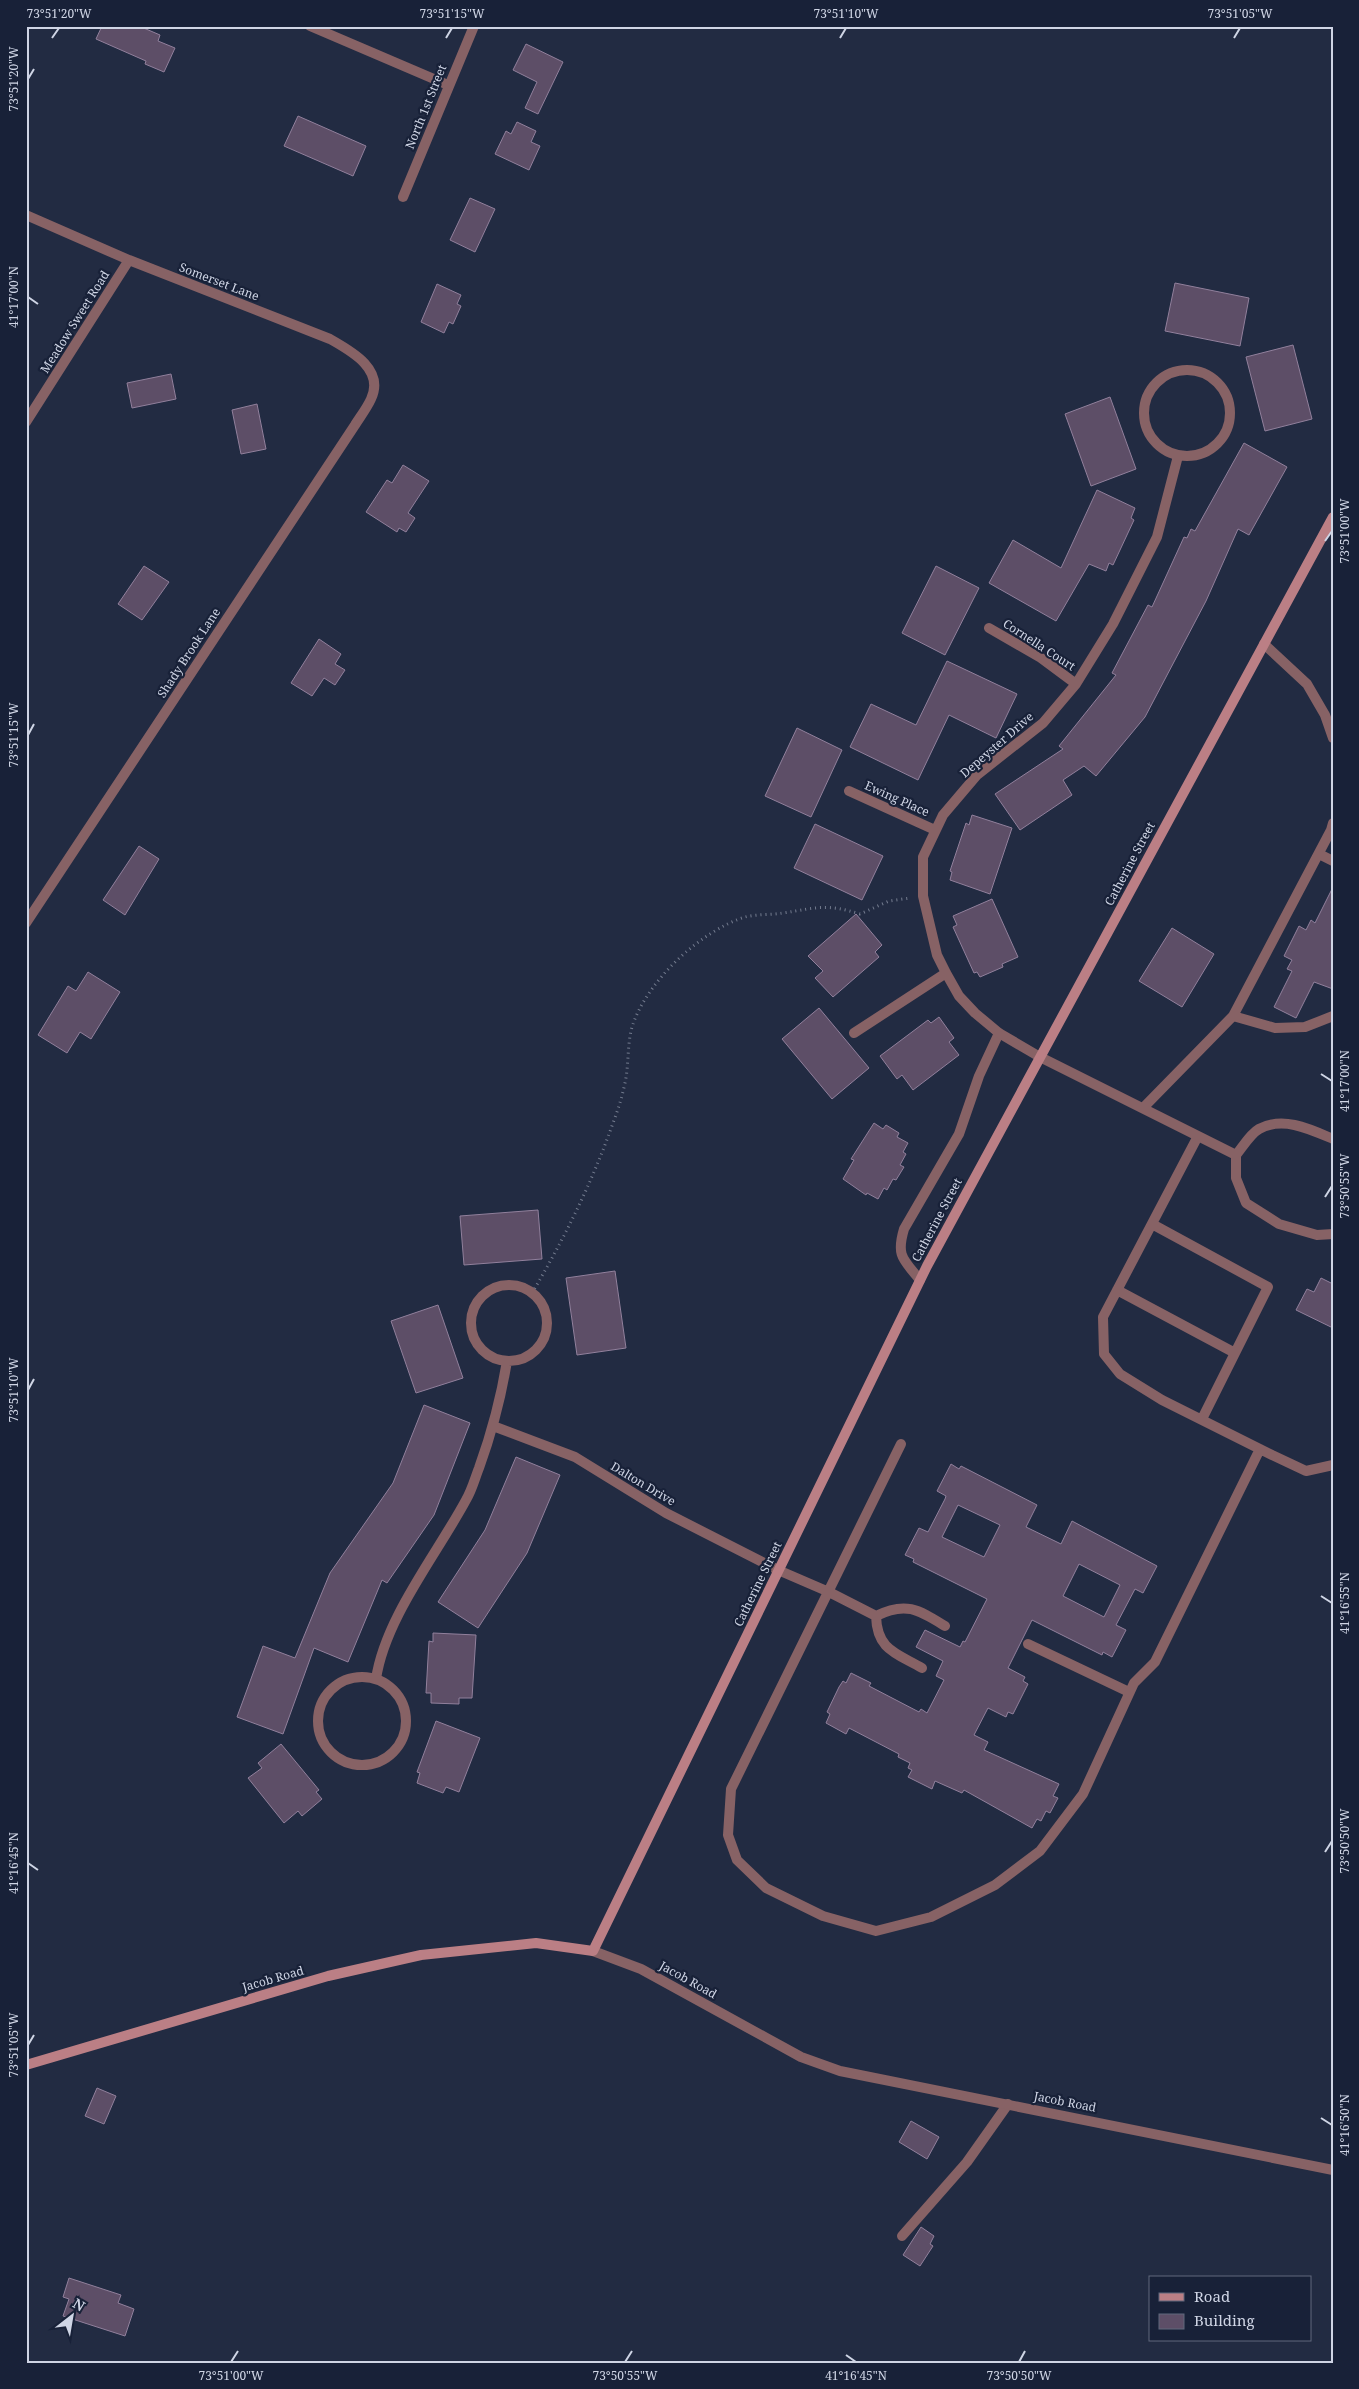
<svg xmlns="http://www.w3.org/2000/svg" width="1359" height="2389" viewBox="0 0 1359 2389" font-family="'Noto Serif',serif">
  <rect width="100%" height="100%" fill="#222b42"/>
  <!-- building -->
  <path fill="#5d4e67" stroke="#91809c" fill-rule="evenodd" d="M102,26H139L160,35L158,41L175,48L164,72L145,64L146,61L96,39Z
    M526,44L563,62L538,114L525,108L537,82L513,70Z
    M298,116L366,146L353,176L284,146Z
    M517,122L536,131L531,142L540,146L529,170L495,154L506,131L511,134Z
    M470,198L495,209L475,252L450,240Z
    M1175,283L1249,298L1240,346L1165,331Z
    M437,284L461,295L457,304L461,306L453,324L449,322L444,333L421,322Z
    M1293,345L1312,419L1265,431L1246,357Z
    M171,374L176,399L132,408L127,383Z
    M1110,397L1136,469L1091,486L1065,414Z
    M257,404L266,449L241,454L232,410Z
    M1244,443L1287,467L1249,535L1238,529L1206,601L1145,717L1096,776L1084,766L1063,780L1072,795L1020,830L995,794L1063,749L1059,746L1116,675L1112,673L1148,605L1152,607L1184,537L1187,538L1191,529L1195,531Z
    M403,465L429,481L408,513L415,518L406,532L399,528L397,532L366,512L387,480L392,483Z
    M1097,490L1135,508L1131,518L1134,520L1113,565L1109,563L1106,571L1089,564L1056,621L989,583L1013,540L1061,568Z
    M144,566L169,582L142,620L118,604Z
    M936,566L979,588L945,655L902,633Z
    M319,639L341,654L335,664L345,670L335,685L324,678L312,696L291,683Z
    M947,661L1017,694L996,738L949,715L918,780L850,747L871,704L916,725Z
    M797,728L842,750L811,817L765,796Z
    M972,815L1012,828L990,894L950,880L952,872L950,871L966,823L969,825Z
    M815,824L883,856L862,900L794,868Z
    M139,846L159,859L125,915L103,900Z
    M1333,887V989L1314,982L1296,1018L1274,1007L1292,971L1287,969L1292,960L1284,956L1299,926L1306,930L1311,920L1315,923Z
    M992,899L1018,957L1002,964L1003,967L980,977L977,972L974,973L953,927L957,925L953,916Z
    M856,914L882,945L875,952L879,957L833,997L815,978L823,971L808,956Z
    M1172,928L1214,954L1182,1007L1139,981Z
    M88,972L120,992L91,1039L80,1032L67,1053L38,1035L68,986L76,991Z
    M819,1008L869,1068L832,1099L782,1039Z
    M939,1017L954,1038L949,1042L959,1055L913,1090L902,1075L897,1079L880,1056L928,1020L931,1023Z
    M874,1123L883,1129L886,1125L899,1133L897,1137L908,1143L903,1152L906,1154L900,1165L904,1167L896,1180L893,1179L887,1190L884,1188L878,1199L867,1193L866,1195L843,1179L854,1160L851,1159Z
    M538,1210L542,1259L464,1265L460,1216Z
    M615,1271L626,1348L577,1355L566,1278Z
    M1321,1278L1333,1284V1328L1296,1310L1307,1289L1314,1292Z
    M438,1305L463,1378L416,1393L391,1321Z
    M424,1405L470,1423L434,1515L387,1583L382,1580L348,1662L314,1648L283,1734L237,1717L263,1646L295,1658L330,1573L393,1483Z
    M516,1457L560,1475L527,1553L478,1628L438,1602L485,1530Z
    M951,1464L959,1469L961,1466L1037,1505L1026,1527L1061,1544L1072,1521L1157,1566L1143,1593L1135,1589L1116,1625L1126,1630L1112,1657L1103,1652L1102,1655L1032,1620L1008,1668L1025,1677L1023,1681L1028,1684L1013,1714L1008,1712L1006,1717L988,1708L974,1735L988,1742L984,1750L1059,1784L1053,1796L1058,1798L1050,1813L1046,1811L1041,1821L1037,1819L1032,1828L964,1790L962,1793L935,1781L932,1789L908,1777L912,1770L908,1768L910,1763L898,1757L899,1754L849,1728L846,1734L826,1723L830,1714L827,1712L839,1687L843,1681L846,1683L851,1673L871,1683L869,1686L919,1712L921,1709L927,1713L944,1680L936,1676L943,1661L916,1647L925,1630L960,1647L963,1641L965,1642L987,1599L913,1562L914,1559L905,1555L919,1528L928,1532L945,1499L946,1496L937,1491ZM958,1505L1000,1525L984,1557L942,1537ZM1079,1564L1120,1585L1104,1617L1063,1596Z
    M433,1633L476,1635L472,1698H459V1704L431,1703V1693H426L429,1641L433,1642Z
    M436,1721L480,1738L459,1792L446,1787L443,1793L417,1783L420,1773L417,1772Z
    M281,1744L319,1790L316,1792L322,1799L302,1816L298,1811L284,1823L248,1778L262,1768L258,1763Z
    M97,2088L116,2096L104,2124L85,2116Z
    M911,2121L939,2137L927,2159L899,2142Z
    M921,2227L934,2236L930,2244L933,2246L920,2266L903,2255Z
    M69,2278L121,2295L118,2303L134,2309L125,2336L63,2316L69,2299L63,2297Z"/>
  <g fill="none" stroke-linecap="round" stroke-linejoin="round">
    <!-- path -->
    <path stroke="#747c8f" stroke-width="3" stroke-dasharray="1 4" stroke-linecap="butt" d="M532,1293C564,1239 592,1183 613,1123C618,1110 622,1097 625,1083C629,1065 627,1045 632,1027C646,982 700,931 745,917C757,914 771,915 783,913C817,908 825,903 860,914L889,901L910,898"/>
    <!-- lane -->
    <path stroke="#876265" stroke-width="10" d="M1264,644L1307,684L1325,715L1333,738
      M1319,854L1333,861
      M1233,1016L1275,1028L1305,1027L1333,1016
      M1040,1057L1236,1155
      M1143,1108L1233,1016L1331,830L1333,823
      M1198,1136L1103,1317L1104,1354L1120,1374L1162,1400L1272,1455L1306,1471L1333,1465
      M1333,1139C1310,1129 1283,1116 1259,1129C1250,1134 1242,1148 1236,1155V1178L1246,1203L1279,1224L1317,1235L1333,1234
      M1152,1224L1268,1287L1202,1419
      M920,1280C903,1259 896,1256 904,1229L959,1134L979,1076L999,1033
      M1117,1290L1235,1353
      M901,1444L731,1789L728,1835L737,1860L766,1888L823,1916L876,1931L931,1917L995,1885L1040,1851L1083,1794L1134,1683L1155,1662L1260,1449
      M778,1570L829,1592L876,1616
      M876,1616C906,1601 919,1610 945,1626
      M876,1616C877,1650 896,1653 922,1668
      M1028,1644L1129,1692
      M902,2236L967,2162L1008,2104"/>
    <!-- street -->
    <path stroke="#876265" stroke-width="10" d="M310,26L448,85
      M403,197L474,26
      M26,215L129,260L330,339C351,351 385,369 371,399C367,408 360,417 355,425L26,923
      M1144 413a43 43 0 1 1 86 0a43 43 0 1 1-86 0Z
      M26,422L129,260
      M989,628L1041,658L1076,684
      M849,791L935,830
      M854,1033L946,973
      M1040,1057L999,1033L975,1013L959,996L946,973L937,955L923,896V857L943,815L977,775L1043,723L1076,684L1113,624L1157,537L1178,456
      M471 1323a38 38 0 1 1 76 0a38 38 0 1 1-76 0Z
      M493,1426L575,1457L666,1513L778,1570
      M318 1721a44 44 0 1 1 88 0a44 44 0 1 1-88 0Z
      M376,1679C385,1618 437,1554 466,1500C472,1490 475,1478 479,1468C492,1432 501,1398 507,1361
      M593,1951L641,1969L801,2057L840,2071L1333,2170"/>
    <!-- secondary -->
    <path stroke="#bb7f85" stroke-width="10" d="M26,2065L328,1976L421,1955L536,1943L593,1951L927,1266L1333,517"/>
  </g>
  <!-- ticks -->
  <path fill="none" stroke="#cfd5e5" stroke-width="2" d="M52,38L59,28M446,38L452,28M840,38L846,28M1234,38L1240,28M28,79L34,69M28,297L38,304M1325,541L1332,531M28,735L34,724M1321,1074L1332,1081M1325,1197L1332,1186M28,1390L34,1379M1321,1596L1332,1603M1325,1852L1332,1841M28,1863L38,1870M28,2045L34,2035M1321,2118L1332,2125M846,2355L856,2362M231,2362L238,2351M625,2362L632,2351M1019,2362L1025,2351"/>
  <g text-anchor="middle" stroke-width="4.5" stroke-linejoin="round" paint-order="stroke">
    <!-- street labels -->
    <g font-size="12" fill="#cfd5e5" stroke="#182138">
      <text transform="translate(426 107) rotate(-68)" y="4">North 1st Street</text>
      <text transform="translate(219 282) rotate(21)" y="4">Somerset Lane</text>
      <text transform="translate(75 322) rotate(-58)" y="4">Meadow Sweet Road</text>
      <text transform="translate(1039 645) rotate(33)" y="4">Cornella Court</text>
      <text transform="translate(189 653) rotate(-57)" y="4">Shady Brook Lane</text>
      <text transform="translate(997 745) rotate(-41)" y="4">Depeyster Drive</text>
      <text transform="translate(897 799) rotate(24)" y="4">Ewing Place</text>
      <text transform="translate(1130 864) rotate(-62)" y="4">Catherine Street</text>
      <text transform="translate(937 1220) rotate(-62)" y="4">Catherine Street</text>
      <text transform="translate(643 1484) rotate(31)" y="4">Dalton Drive</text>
      <text transform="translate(758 1584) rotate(-64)" y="4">Catherine Street</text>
      <text transform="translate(273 1979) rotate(-16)" y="4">Jacob Road</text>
      <text transform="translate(688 1980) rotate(29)" y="4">Jacob Road</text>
      <text transform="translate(1065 2102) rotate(11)" y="4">Jacob Road</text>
    </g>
  </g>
  <!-- border -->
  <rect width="1359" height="2389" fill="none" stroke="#182138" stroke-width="55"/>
  <!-- legend -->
  <rect x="1149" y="2276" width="162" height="65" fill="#182138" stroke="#61697d"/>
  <rect x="1159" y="2293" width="25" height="8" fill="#bb7f85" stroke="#61697d"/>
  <text x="1194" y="2302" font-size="15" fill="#cfd5e5">Road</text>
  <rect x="1159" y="2314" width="25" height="15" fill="#5d4e67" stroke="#61697d"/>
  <text x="1194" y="2326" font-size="15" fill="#cfd5e5">Building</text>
  <!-- north arrow -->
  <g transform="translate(72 2316) rotate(31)" stroke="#182138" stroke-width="4" paint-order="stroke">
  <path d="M0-4L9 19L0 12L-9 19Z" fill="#cfd5e5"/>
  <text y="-8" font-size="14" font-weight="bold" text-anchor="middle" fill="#cfd5e5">N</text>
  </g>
  <rect x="28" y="28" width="1304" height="2334" fill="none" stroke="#cfd5e5" stroke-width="2"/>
  <g font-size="12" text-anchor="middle" fill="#cfd5e5">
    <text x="59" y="18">73°51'20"W</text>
    <text x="452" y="18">73°51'15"W</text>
    <text x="846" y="18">73°51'10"W</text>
    <text x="1240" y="18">73°51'05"W</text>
    <text transform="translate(14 79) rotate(-90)" y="4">73°51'20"W</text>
    <text transform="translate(14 297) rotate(-90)" y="4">41°17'00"N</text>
    <text transform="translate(1345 531) rotate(-90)" y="4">73°51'00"W</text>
    <text transform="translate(14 735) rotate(-90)" y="4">73°51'15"W</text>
    <text transform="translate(1345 1081) rotate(-90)" y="4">41°17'00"N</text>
    <text transform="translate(1345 1186) rotate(-90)" y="4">73°50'55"W</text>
    <text transform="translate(14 1390) rotate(-90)" y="4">73°51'10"W</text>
    <text transform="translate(1345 1603) rotate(-90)" y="4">41°16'55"N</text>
    <text transform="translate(1345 1841) rotate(-90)" y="4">73°50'50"W</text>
    <text transform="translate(14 1863) rotate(-90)" y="4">41°16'45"N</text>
    <text transform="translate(14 2045) rotate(-90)" y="4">73°51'05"W</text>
    <text transform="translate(1345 2125) rotate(-90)" y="4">41°16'50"N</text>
    <text x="231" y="2380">73°51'00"W</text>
    <text x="625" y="2380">73°50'55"W</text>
    <text x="856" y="2380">41°16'45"N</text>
    <text x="1019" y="2380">73°50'50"W</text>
  </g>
</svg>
